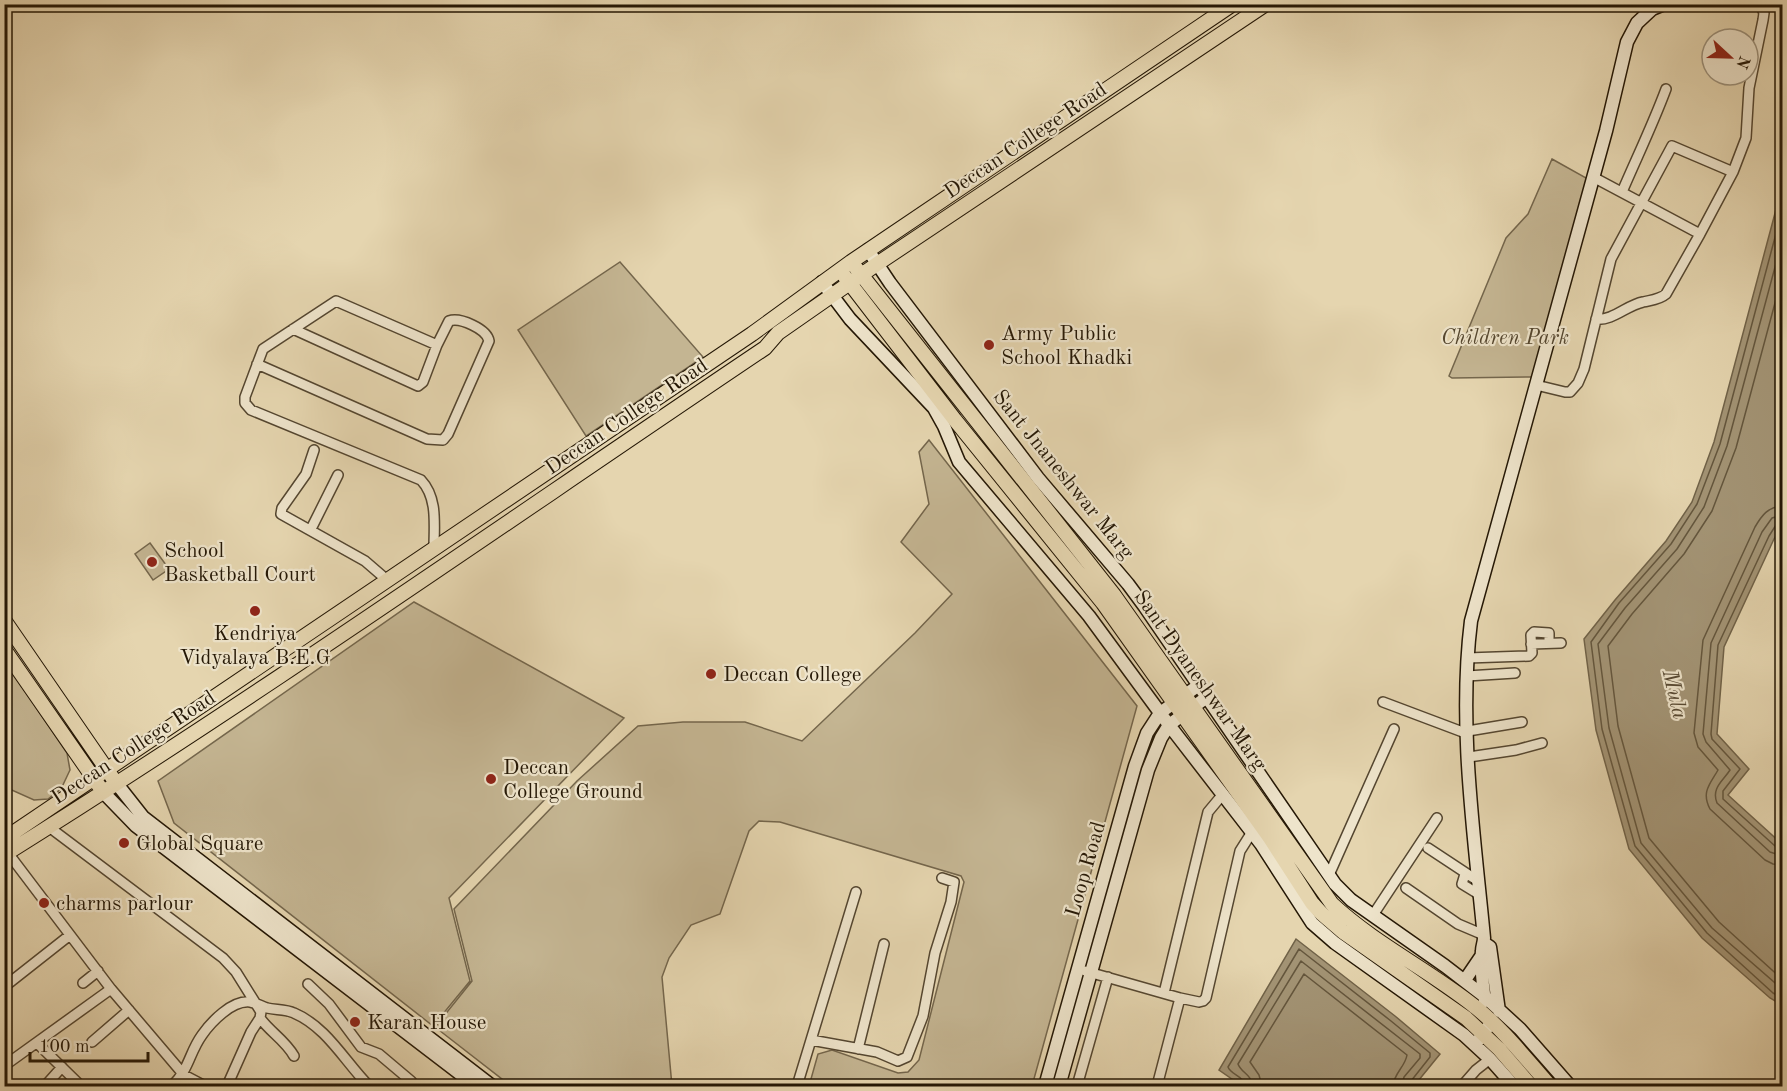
<svg xmlns="http://www.w3.org/2000/svg" width="1787" height="1091" viewBox="0 0 1787 1091" font-family="'Old Standard TT',serif">
  <rect width="100%" height="100%" fill="#e5d5af"/>
  <filter id="stains"><feTurbulence type="fractalNoise" baseFrequency=".00333" numOctaves="4"/><feColorMatrix values="0 0 0 0 .2 0 0 0 0 .09 0 0 0 0 .02 0 0 0 .5 -.17"/></filter>
  <radialGradient id="worn" r=".72"><stop offset=".6" stop-color="#630" stop-opacity="0"/><stop offset="1" stop-color="#630" stop-opacity=".3"/></radialGradient>
  <!-- green -->
  <path fill="#c4b592" stroke="#74664c" stroke-width="1.5" d="M1552,159L1588,179L1533,377L1452,378L1449,376L1506,238L1528,214Z
    M620,262L703,357L586,436L518,330Z
    M929,440L1137,706L1032,1086H809L818,1054L832,1050L898,1073L908,1072L919,1060L964,882L961,876L780,822L759,821L749,831L720,914L691,925L669,958L662,977L672,1086H511L435,1027L472,981L454,909L577,781L638,726L683,722H745L802,741L915,633L952,594L901,542L929,504L919,452Z
    M150,543L169,569L153,580L135,554Z
    M414,602L624,718L449,898L470,981L433,1026L174,823L158,781Z
    M4,660L67,753L70,770L61,789L48,799L34,800L5,787Z"/>
  <!-- water -->
  <path fill="#a39475" stroke="#706248" stroke-width="1.5" d="M1782,187V525L1774,539L1724,647L1717,734L1749,769L1728,795L1782,844V1005L1770,998L1702,938L1629,849L1596,730L1584,639L1615,600L1666,541L1692,502L1714,442Z
    M1296,939L1395,1016L1440,1054L1414,1086H1242L1219,1070Z"/>
  <g fill="none" stroke-linecap="round" stroke-linejoin="round">
    <!-- shore -->
    <path stroke="#64563d" stroke-width="1.5" d="M1782,211L1720,444L1697,504L1671,544L1619,603L1591,642L1602,729L1635,846L1707,933L1773,993L1782,998
      M1782,241L1727,446L1704,507L1677,549L1625,608L1598,644L1609,728L1641,843L1712,928L1782,989
      M1782,277L1736,448L1712,511L1684,554L1632,614L1608,646L1618,726L1649,838L1719,922L1782,979
      M1782,506C1768,507 1762,515 1755,527L1703,640L1694,733L1698,747L1718,770C1710,784 1701,792 1710,809L1765,860L1773,864L1782,865
      M1782,515L1772,518L1762,532L1711,643L1703,734L1706,742L1730,770C1723,781 1711,788 1717,803L1770,852L1782,856
      M1782,523L1776,525L1769,536L1718,645L1711,734L1712,739L1740,769L1723,791V799L1775,846L1782,849
      M1245,1086C1244,1076 1231,1075 1228,1067L1299,949L1391,1021L1430,1053V1057L1411,1081L1410,1086
      M1252,1086C1252,1074 1241,1073 1238,1064L1301,961L1420,1054V1058L1404,1077L1402,1086
      M1262,1086L1259,1075L1250,1062L1304,974L1407,1055C1405,1067 1394,1073 1393,1086"/>
    <!-- street casing -->
    <g stroke="#544630" stroke-width="12">
      <path id="street" d="M1593,177L1700,234L1666,294C1659,300 1651,300 1643,302C1627,305 1613,321 1596,319
        M1622,192C1637,157 1653,124 1666,89
        M1700,234L1733,172L1746,138L1749,88L1763,20L1764,13L1760,4
        M257,364L427,439L443,440L448,434L489,341C487,329 460,317 449,321L437,345L423,382L418,386L293,329
        M1536,385L1565,392H1570L1578,383L1584,369L1611,259L1672,146L1733,172
        M314,450L306,474L282,508L281,514L365,561L387,580
        M311,529L338,475
        M434,548C434,525 438,498 421,480L251,410L245,403V397L263,349L336,301L437,345
        M1531,644L1561,643
        M1467,658L1529,656L1532,653L1531,635L1534,632L1549,633V643
        M1467,676L1515,673
        M1383,702L1468,734
        M1468,731L1522,722
        M1469,757L1516,750L1542,743
        M49,827L223,958L236,972L261,1012L260,1018L251,1032L227,1086
        M1428,848L1478,881
        M8,853L111,989L184,1075L205,1086
        M1465,874L1462,884L1480,895
        M1329,875L1394,729
        M1406,888L1458,924L1484,935
        M1373,915L1437,818
        M1085,971L1180,998L1199,1002L1203,1001L1206,998L1240,851L1252,832
        M83,983L98,971
        M308,984L329,1004L361,1047L379,1054L411,1081L415,1086
        M4,987L70,935
        M1164,993L1208,812L1223,794
        M260,1018C270,1032 285,1040 294,1056
        M811,1040L877,1052L898,1061L907,1057L923,1016L935,953L951,902L954,882L942,878
        M92,1042L129,1010
        M37,1043L81,1086
        M858,1049L884,944
        M4,1066L111,989
        M45,1086L62,1067
        M172,1086C190,1068 189,1053 202,1035C211,1022 232,1000 250,1002C256,1003 261,1006 267,1008C276,1010 286,1009 294,1013C327,1027 345,1062 369,1086
        M797,1086L856,892
        M1077,1086L1108,977
        M1157,1086L1180,998
        M1462,1086L1476,1070L1490,1059"/>
    </g>
    <!-- secondary casing -->
    <g stroke="#241705" stroke-width="15">
      <path id="secondary" d="M868,250L890,283L1038,478L1128,584L1145,607L1335,884L1351,900L1445,966L1484,996L1520,1029L1570,1086
        M822,282L850,319L934,408L944,426L959,462L1089,616L1169,725L1261,844L1312,923L1335,943L1464,1035L1490,1059L1514,1086
        M117,784L143,817L492,1086
        M104,793L136,826L476,1086
        M1484,943L1490,947L1499,1011
        M1465,980L1482,955
        M1485,1001C1483,986 1480,967 1482,951C1482,946 1484,943 1484,938C1474,833 1458,725 1471,621L1606,131L1627,42L1637,23L1652,9L1664,4
        M1475,1045L1487,1028
        M1045,1086L1135,766L1147,733L1160,713L1199,685
        M1059,1086L1148,770L1161,738L1169,725L1207,697"/>
    </g>
    <!-- primary casing -->
    <g stroke="#241705" stroke-width="16">
      <path id="primary" d="M856,268L1114,595L1332,904C1375,944 1429,970 1474,1006C1503,1029 1526,1059 1550,1086
        M845,277L955,420L1103,603L1270,838L1312,903L1322,914L1343,932L1466,1018L1499,1049L1531,1086
        M4,620L112,777
        M4,649L99,786
        M4,839L752,334L851,262L1233,4
        M4,855C263,693 512,518 765,348L778,333L877,264L1266,4"/>
    </g>
    <!-- street -->
    <use href="#street" stroke="#eee4cb" stroke-width="9"/>
    <!-- secondary -->
    <use href="#secondary" stroke="#eee4cb" stroke-width="12"/>
    <!-- primary -->
    <use href="#primary" stroke="#e5d5af" stroke-width="14"/>
  </g>
  <!-- markers -->
  <g fill="#8f2418" stroke="#eee4cb" stroke-width="2">
    <circle cx="989" cy="345" r="6"/>
    <circle cx="152" cy="562" r="6"/>
    <circle cx="255" cy="611" r="6"/>
    <circle cx="711" cy="674" r="6"/>
    <circle cx="491" cy="779" r="6"/>
    <circle cx="124" cy="843" r="6"/>
    <circle cx="44" cy="903" r="6"/>
    <circle cx="355" cy="1022" r="6"/>
  </g>
  <g text-anchor="middle" stroke-width="4.5" stroke-linejoin="round" paint-order="stroke">
    <!-- street labels -->
    <g font-size="21" fill="#241705" stroke="#eee4cb">
      <text transform="translate(1025 140) rotate(-34)" y="7">Deccan College Road</text>
      <text transform="translate(626 416) rotate(-34)" y="7">Deccan College Road</text>
      <text transform="translate(1064 474) rotate(51)" y="7">Sant Jnaneshwar Marg</text>
      <text transform="translate(1201 680) rotate(55)" y="7">Sant Dyaneshwar Marg</text>
      <text transform="translate(133 747) rotate(-33)" y="7">Deccan College Road</text>
      <text transform="translate(1085 869) rotate(-74)" y="7">Loop Road</text>
    </g>
    <!-- poi labels -->
    <g font-size="21" fill="#241705" stroke="#eee4cb" text-anchor="start">
      <text x="1001" y="340">Army Public<tspan x="1001" dy="24">School Khadki</tspan></text>
      <text x="164" y="557">School<tspan x="164" dy="24">Basketball Court</tspan></text>
      <text x="255" y="640" text-anchor="middle">Kendriya<tspan x="255" dy="24">Vidyalaya B.E.G</tspan></text>
      <text x="723" y="681">Deccan College</text>
      <text x="503" y="774">Deccan<tspan x="503" dy="24">College Ground</tspan></text>
      <text x="136" y="850">Global Square</text>
      <text x="56" y="910">charms parlour</text>
      <text x="367" y="1029">Karan House</text>
    </g>
    <!-- park labels -->
    <g font-size="21" font-style="italic" fill="#54462f" stroke="#eee4cb">
      <text x="1505" y="344">Children Park</text>
    </g>
    <!-- water labels -->
    <g font-size="22" font-style="italic" fill="#574932" stroke="#eee4cb">
      <text transform="translate(1676 694) rotate(77)" y="8">Mula</text>
    </g>
  </g>
  <!-- margin -->
  <rect width="1787" height="1091" fill="none" stroke="#e5d5af" stroke-width="24"/>
  <rect x="6" y="6" width="1775" height="1079" fill="none" stroke="#241705" stroke-width="3"/>
  <rect x="12" y="12" width="1763" height="1067" fill="none" stroke="#241705" stroke-width="1.5"/>
  <!-- north arrow -->
  <g transform="translate(1730 57) rotate(112)"><circle r="28" fill="#eee4cb" stroke="#9d927c" stroke-width="1.5"/>
  <path d="M0-4.5L10 22L0 15L-10 22Z" fill="#8f2418"/>
  <text y="-9" font-size="16" font-weight="bold" text-anchor="middle" fill="#241705">N</text>
  </g>
  <!-- scale -->
  <path d="M30 1052v9h118v-9" fill="none" stroke="#241705" stroke-width="3"/>
  <text x="39" y="1052" font-size="18" fill="#241705" stroke="#eee4cb" stroke-width="4.5" paint-order="stroke">100 m</text>
  <rect width="100%" height="100%" filter="url(#stains)"/>
  <rect width="100%" height="100%" fill="url(#worn)"/>
</svg>
